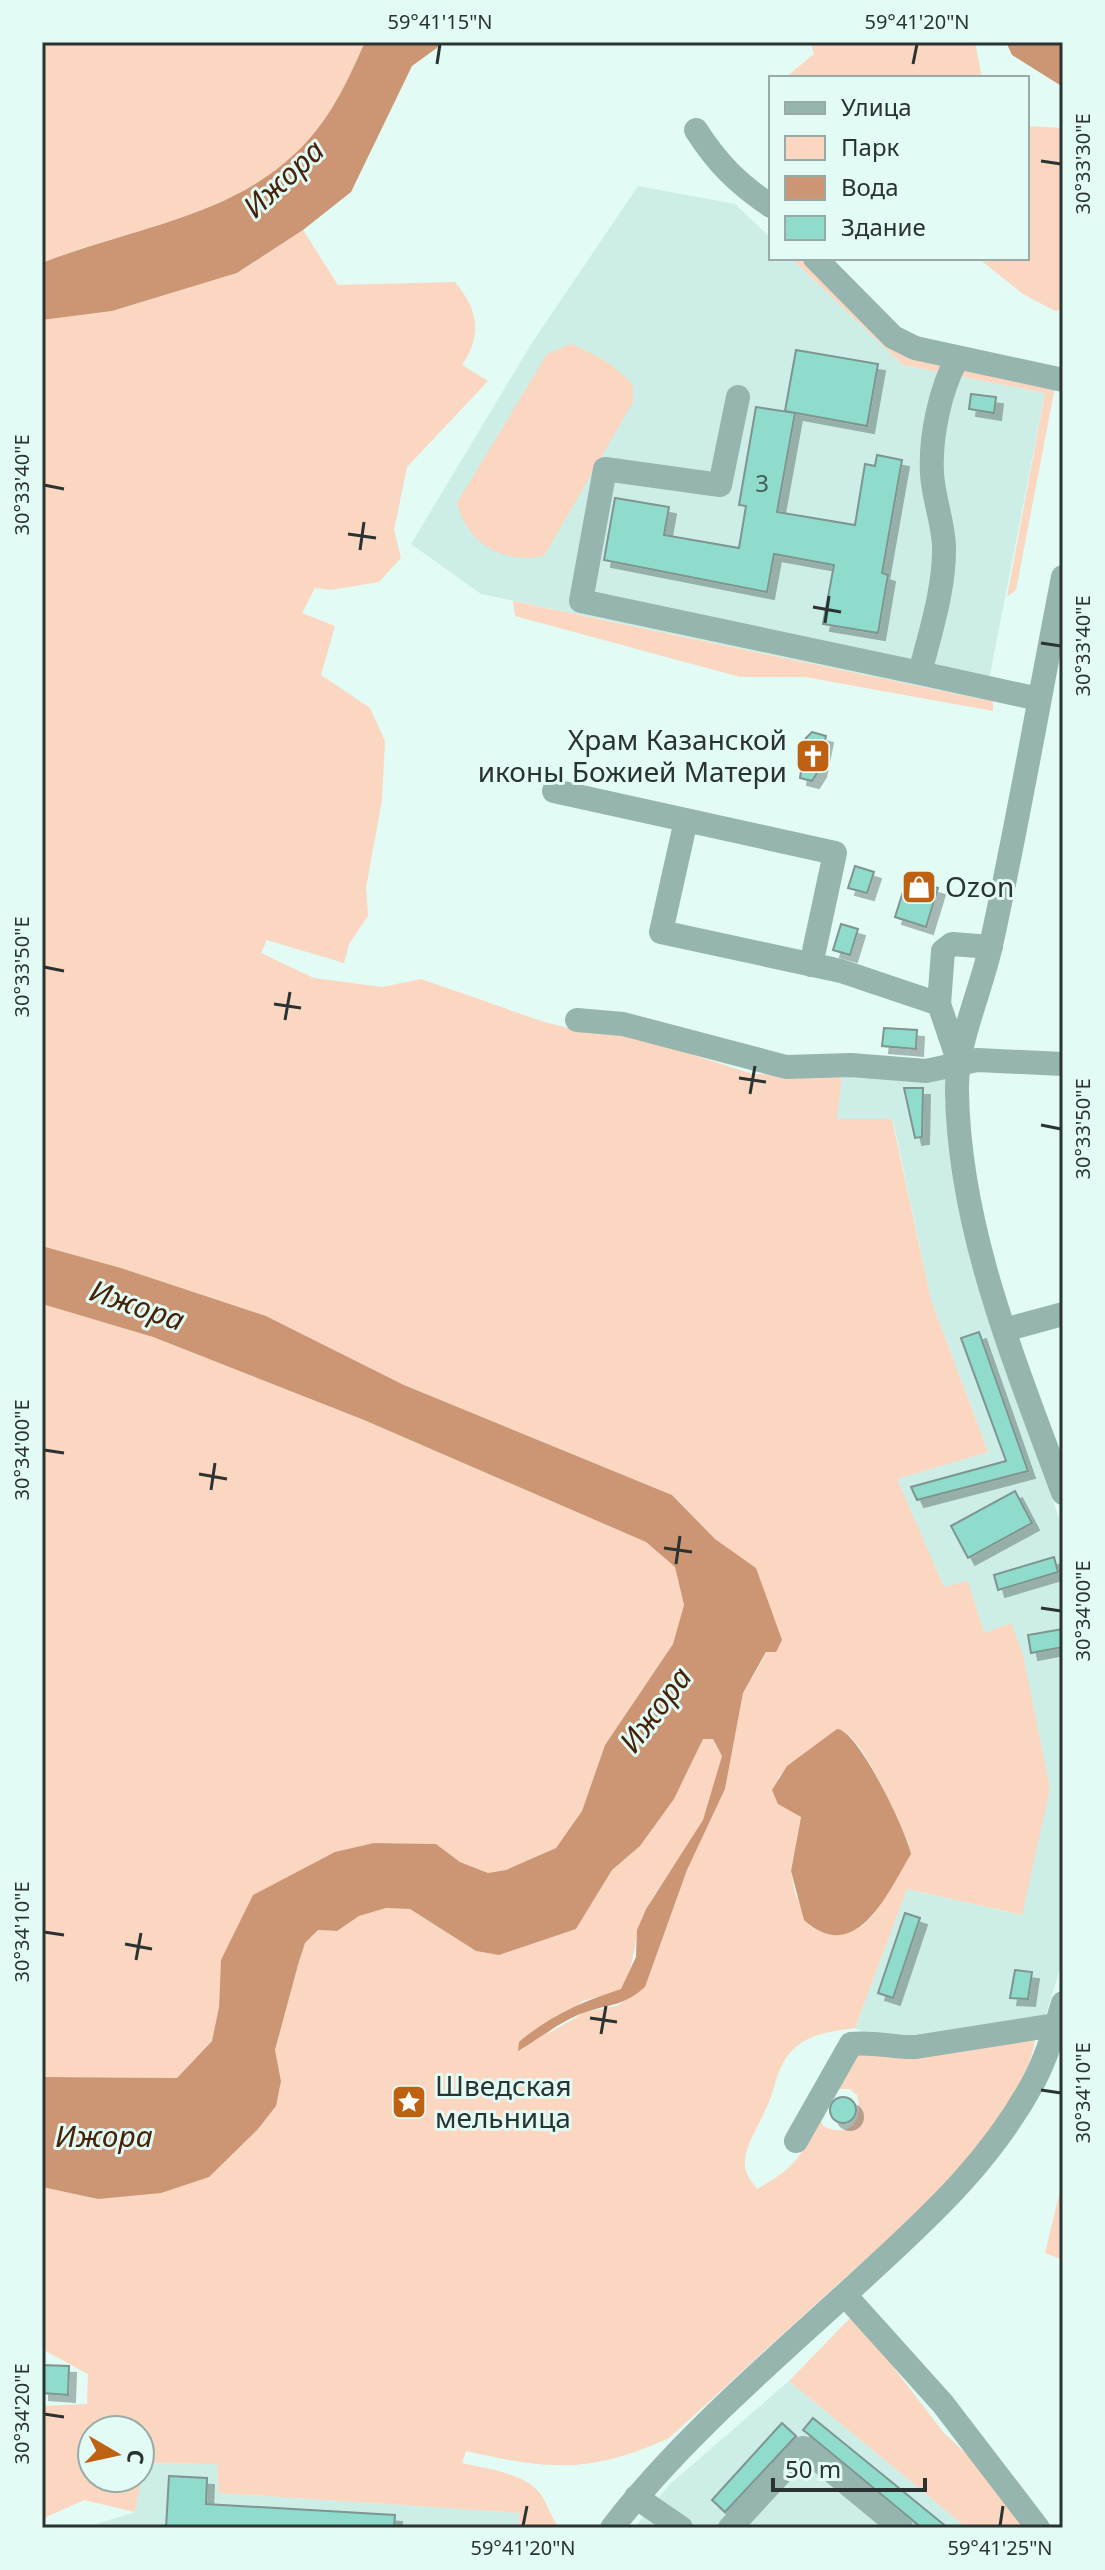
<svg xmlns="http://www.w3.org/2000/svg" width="1105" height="2570" viewBox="0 0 1105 2570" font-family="'Noto Sans',sans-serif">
  <defs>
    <filter id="shadow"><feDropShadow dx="7" dy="7" stdDeviation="0" flood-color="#0004"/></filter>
  </defs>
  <rect width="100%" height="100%" fill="#e2fbf5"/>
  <!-- built -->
  <path fill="#cdeee6" d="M638,186L735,204L771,238V258H791L903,365L1045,393L985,700L481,594L411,544L530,346Z
    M842,1075L945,1079L954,1181L1019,1407L1063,1529V1960L1044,2020L949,2039L877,2037L855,2028L907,1889L1021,1915L1011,1623L984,1634L968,1582L944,1587L896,1479L988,1452L931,1300L893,1120L836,1119Z
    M789,2381L967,2528H634L670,2484Z
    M144,2463L217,2464L219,2493L520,2513L518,2528H83L135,2512Z"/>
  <!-- green -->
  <path fill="#fbd6c0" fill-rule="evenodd" d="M42,42H365C355,64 345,87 333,108C266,215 148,221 42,263Z
    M810,42H975L982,78H785L814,54Z
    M1027,126L1063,128V309L1055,311L1023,294L978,258H1027Z
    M303,230L338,285L455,282C478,310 483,334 462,365L488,381L407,467L394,530L401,558L379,582L331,590L315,588L302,613L335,626L321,675L370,708L385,741L382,800L366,888L368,916L349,944L344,963L267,940L261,953L314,978L382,987L421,979L544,1022L581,1031L636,1037L753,1074L842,1075L837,1119H892L931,1300L988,1452L897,1479L944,1587L968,1581L984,1633L1011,1623L1023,1655L1050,1788L1022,1915L907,1889L855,2028C835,2031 813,2033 797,2046C775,2064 777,2088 765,2111C758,2128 746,2143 745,2162C744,2174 751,2180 757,2189C798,2166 802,2156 819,2114L823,2126C849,2139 864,2121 857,2095L850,2089H831L853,2055L1036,2032C1028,2126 885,2241 818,2302C768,2347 719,2393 669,2438C590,2474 549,2470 466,2451L462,2463C486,2469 521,2472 538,2491C548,2501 549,2517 560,2528H518L520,2513L219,2493L217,2464L144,2463L135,2512L84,2500L42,2519V2406L87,2404L88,2374L42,2349V2187L98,2199L281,2081L275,2050L298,1965L305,1943L318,1930L337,1931L359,1916L386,1908L410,1909L476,1951L499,1955L576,1929L612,1870L640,1846L674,1799L703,1738L713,1739L722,1756C716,1777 712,1801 703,1820C688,1852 663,1878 646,1909C632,1934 638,1960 621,1990L583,2001L546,2035L585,2012L617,2006L645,1987L687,1870L725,1789L743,1693L767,1652L756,1568L715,1539L672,1495L404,1385L266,1316L121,1268L42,1246V320L112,311L237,273ZM837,1729C862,1730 897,1821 909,1844C889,1887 871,1957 810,1926L795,1893L791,1871L801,1816L790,1808L778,1777ZM92,2430H140V2478H92Z
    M791,258H809L862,315L1055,387L1016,590L1007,597L1045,393L903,365Z
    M570,344C595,353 615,365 633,385V402L544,556C502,564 468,544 457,503L547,354Z
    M513,601L985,700L987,692L993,694V711L805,677H740L515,616Z
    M42,1304L153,1337L364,1420L646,1542L675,1567L684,1605L673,1644L605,1745L582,1811L556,1848L506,1870L488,1873L460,1862L436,1844L374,1843L221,1960L219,2007L212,2041L177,2078L42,2077Z
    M1063,2179V2260L1045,2253Z
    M853,2315L944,2433L976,2463L1032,2528H967L789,2381Z"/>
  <!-- water -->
  <path fill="#cc9674" d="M365,42H445L412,66L351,192L303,230L237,273L112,311L42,320V263C148,221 266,215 332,108C345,87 355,64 365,42Z
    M1006,42H1063V87L1012,55Z
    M42,1246L121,1268L266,1316L404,1385L672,1495L715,1539L756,1568L782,1640L776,1652H766L743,1693L725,1789L687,1870L645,1987C622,2007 612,2003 586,2012C563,2019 539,2039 518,2051L519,2042C549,2016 584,2001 621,1989L636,1957L637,1930L646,1909L703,1820L722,1756L713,1739H703L674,1799L640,1846L612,1870L576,1929L499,1955L476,1951L410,1909L386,1908L359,1916L337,1931L318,1930L305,1943L298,1965L275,2050L281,2081L276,2106L258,2129L209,2177L161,2193L98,2199L42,2187V2077L177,2078L212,2041L219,2007L221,1960L253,1895L335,1852L374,1843L436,1844L460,1862L488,1873L506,1870L556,1848L582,1811L605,1745L673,1644L684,1605L675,1567L646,1542L364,1420L153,1337L42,1304Z
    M837,1729C858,1729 907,1833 911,1854C889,1890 857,1968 804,1920L791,1871L801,1817L778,1804L772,1790L787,1766Z"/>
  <!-- building -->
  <path fill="#8fdccd" stroke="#7e9590" stroke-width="2" filter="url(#shadow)" d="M796,350L878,364L867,426L785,411Z
    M971,394L996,397L994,413L969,409Z
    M756,407L795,413L777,512L855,525L865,464L875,466L877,455L902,460L882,573L888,575L878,633L823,624L834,565L774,554L767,592L604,560L615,498L669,507L664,535L739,548L746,506L739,505Z
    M812,732L826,736L819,770L812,781L800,778L806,738Z
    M855,866L874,872L867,893L848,888Z
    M907,879L938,888L926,927L895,917Z
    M841,924L858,929L850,955L833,950Z
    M884,1028L917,1030L916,1049L882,1046Z
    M904,1088H923L922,1137L915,1138Z
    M979,1332L1028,1471L917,1500L911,1487L1006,1461L961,1338Z
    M1015,1491L1032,1523L968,1558L951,1526Z
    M1054,1557L1058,1572L998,1590L994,1575Z
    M1063,1629V1647L1031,1653L1028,1635Z
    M905,1913L920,1918L893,1998L878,1993Z
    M1015,1970L1032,1972L1028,1999L1010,1998Z
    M830 2110a13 13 0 1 1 26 0a13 13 0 1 1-26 0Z
    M42,2365L69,2366L68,2395L42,2393Z
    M813,2418L948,2528H922L807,2433L803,2430Z
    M782,2423L796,2436L725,2512L712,2500Z
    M169,2476L207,2478L206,2504L395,2515L394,2528H166Z"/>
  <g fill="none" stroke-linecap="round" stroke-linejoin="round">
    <!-- minor -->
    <path stroke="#95b5ae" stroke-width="24" d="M696,130C717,163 738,184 771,206
      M815,258L893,337L915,348L1063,380
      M957,359C940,389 930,438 932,473C933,497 943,521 944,546C945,588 930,633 920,673L1039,699
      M738,397L720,485L605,469L581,601L920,673
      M1063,577C1039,699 1018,823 991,945C981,992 956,1042 957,1091C959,1231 1016,1364 1063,1493
      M554,791L835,853L811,965
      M686,820L661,932L841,971L939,1004
      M577,1020L623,1024L786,1067L851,1065L926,1071L977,1060L1063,1064
      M959,1063L939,1004L943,951L952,944L991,947
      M1004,1330L1063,1314
      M796,2141L851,2044C874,2041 893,2048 916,2047L1055,2025
      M845,2295L943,2404L1038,2528
      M636,2497L681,2528
      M612,2528C683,2435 789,2347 875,2267C937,2210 992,2158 1033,2083C1046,2059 1055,2029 1063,2003
      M730,2528L804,2448L901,2528"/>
  </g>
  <!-- ticks -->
  <path fill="none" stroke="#2a3331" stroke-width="3" d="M437,64L440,44M913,64L917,44M1041,161L1061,164M44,485L64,489M348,534L376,538M360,550L364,522M813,607L841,612M825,623L829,596M1041,643L1061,646M44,967L64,971M274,1004L301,1008M285,1020L290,992M739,1078L766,1082M750,1094L755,1066M1041,1125L1061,1129M44,1450L64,1453M199,1474L227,1479M211,1490L215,1463M664,1548L692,1552M676,1564L680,1536M1041,1608L1061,1611M44,1932L64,1935M125,1944L152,1949M136,1960L141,1933M590,2018L617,2022M601,2034L606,2006M1041,2090L1061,2093M44,2414L64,2417M523,2526L527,2506M1000,2526L1003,2506"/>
  <!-- icons -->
  <defs>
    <g id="church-square" transform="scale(1.8)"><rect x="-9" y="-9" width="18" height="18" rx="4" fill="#be6113" stroke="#e2fbf5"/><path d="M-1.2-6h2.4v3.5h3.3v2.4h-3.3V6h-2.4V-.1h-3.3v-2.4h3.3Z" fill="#fff"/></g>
    <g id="shop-square" transform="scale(1.8)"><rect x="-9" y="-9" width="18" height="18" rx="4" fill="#be6113" stroke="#e2fbf5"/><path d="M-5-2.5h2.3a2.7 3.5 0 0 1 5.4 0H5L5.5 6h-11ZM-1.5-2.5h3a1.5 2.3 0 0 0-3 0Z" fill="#fff"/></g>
    <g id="sight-square" transform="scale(1.8)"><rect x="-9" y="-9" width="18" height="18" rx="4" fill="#be6113" stroke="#e2fbf5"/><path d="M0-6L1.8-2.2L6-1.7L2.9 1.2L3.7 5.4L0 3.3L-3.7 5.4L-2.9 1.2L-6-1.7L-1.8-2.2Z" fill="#fff"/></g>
  </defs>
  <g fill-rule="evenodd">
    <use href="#church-square" x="813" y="756"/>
    <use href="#shop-square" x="919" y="887"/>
    <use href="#sight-square" x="409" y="2102"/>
  </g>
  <g text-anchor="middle" stroke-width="6" stroke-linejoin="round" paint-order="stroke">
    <!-- number labels -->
    <g font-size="24" fill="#435d58">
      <text x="762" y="492">3</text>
    </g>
    <!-- poi labels -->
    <g font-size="28" fill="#2a3331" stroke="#e2fbf5" text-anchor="start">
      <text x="787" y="750" text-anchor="end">Храм Казанской<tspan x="787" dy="32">иконы Божией Матери</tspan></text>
      <text x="945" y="897">Ozon</text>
      <text x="435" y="2096">Шведская<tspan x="435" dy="32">мельница</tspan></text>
    </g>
    <!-- water labels -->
    <g font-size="30" font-style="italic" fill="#462208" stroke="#e2fbf5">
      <text transform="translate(284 179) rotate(-43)" y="10">Ижора</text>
      <text transform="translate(137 1306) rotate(19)" y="10">Ижора</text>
      <text transform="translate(656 1710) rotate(-53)" y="10">Ижора</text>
      <text x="104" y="2147">Ижора</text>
    </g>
  </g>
  <!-- border -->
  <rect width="1105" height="2570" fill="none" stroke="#e2fbf5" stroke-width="88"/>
  <!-- legend -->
  <rect x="769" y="76" width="260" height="184" fill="#e2fbf5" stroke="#98aba7" stroke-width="2"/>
  <rect x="785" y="102" width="40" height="12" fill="#95b5ae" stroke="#98aba7" stroke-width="2"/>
  <text x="841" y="116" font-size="24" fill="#2a3331">Улица</text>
  <rect x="785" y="136" width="40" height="24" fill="#fbd6c0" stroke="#98aba7" stroke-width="2"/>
  <text x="841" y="156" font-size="24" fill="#2a3331">Парк</text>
  <rect x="785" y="176" width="40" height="24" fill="#cc9674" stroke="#98aba7" stroke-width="2"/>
  <text x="841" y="196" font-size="24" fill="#2a3331">Вода</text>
  <rect x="785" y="216" width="40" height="24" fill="#8fdccd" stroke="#98aba7" stroke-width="2"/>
  <text x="841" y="236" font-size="24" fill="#2a3331">Здание</text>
  <!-- north arrow -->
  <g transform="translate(116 2454) rotate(99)"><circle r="38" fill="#e2fbf5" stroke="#98aba7" stroke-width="2"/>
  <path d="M0-6L14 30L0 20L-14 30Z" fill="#be6113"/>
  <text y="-12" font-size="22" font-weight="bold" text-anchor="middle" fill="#2a3331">С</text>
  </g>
  <!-- scale -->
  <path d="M773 2478v12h152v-12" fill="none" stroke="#2a3331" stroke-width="4"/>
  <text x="785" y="2478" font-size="24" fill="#2a3331" stroke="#e2fbf5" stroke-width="6" paint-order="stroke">50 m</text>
  <rect x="44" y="44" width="1017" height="2482" fill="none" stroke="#2a3331" stroke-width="3"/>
  <g font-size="20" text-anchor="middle" fill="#2a3331">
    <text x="440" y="29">59°41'15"N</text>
    <text x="917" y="29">59°41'20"N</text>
    <text transform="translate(1083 164) rotate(-90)" y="7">30°33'30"E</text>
    <text transform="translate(22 485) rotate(-90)" y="7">30°33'40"E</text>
    <text transform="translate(1083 646) rotate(-90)" y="7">30°33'40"E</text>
    <text transform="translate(22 967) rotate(-90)" y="7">30°33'50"E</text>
    <text transform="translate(1083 1129) rotate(-90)" y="7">30°33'50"E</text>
    <text transform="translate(22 1450) rotate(-90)" y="7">30°34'00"E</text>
    <text transform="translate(1083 1611) rotate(-90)" y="7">30°34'00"E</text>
    <text transform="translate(22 1932) rotate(-90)" y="7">30°34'10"E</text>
    <text transform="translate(1083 2093) rotate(-90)" y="7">30°34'10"E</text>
    <text transform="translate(22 2414) rotate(-90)" y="7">30°34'20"E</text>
    <text x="523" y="2555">59°41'20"N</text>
    <text x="1000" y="2555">59°41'25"N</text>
  </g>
</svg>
